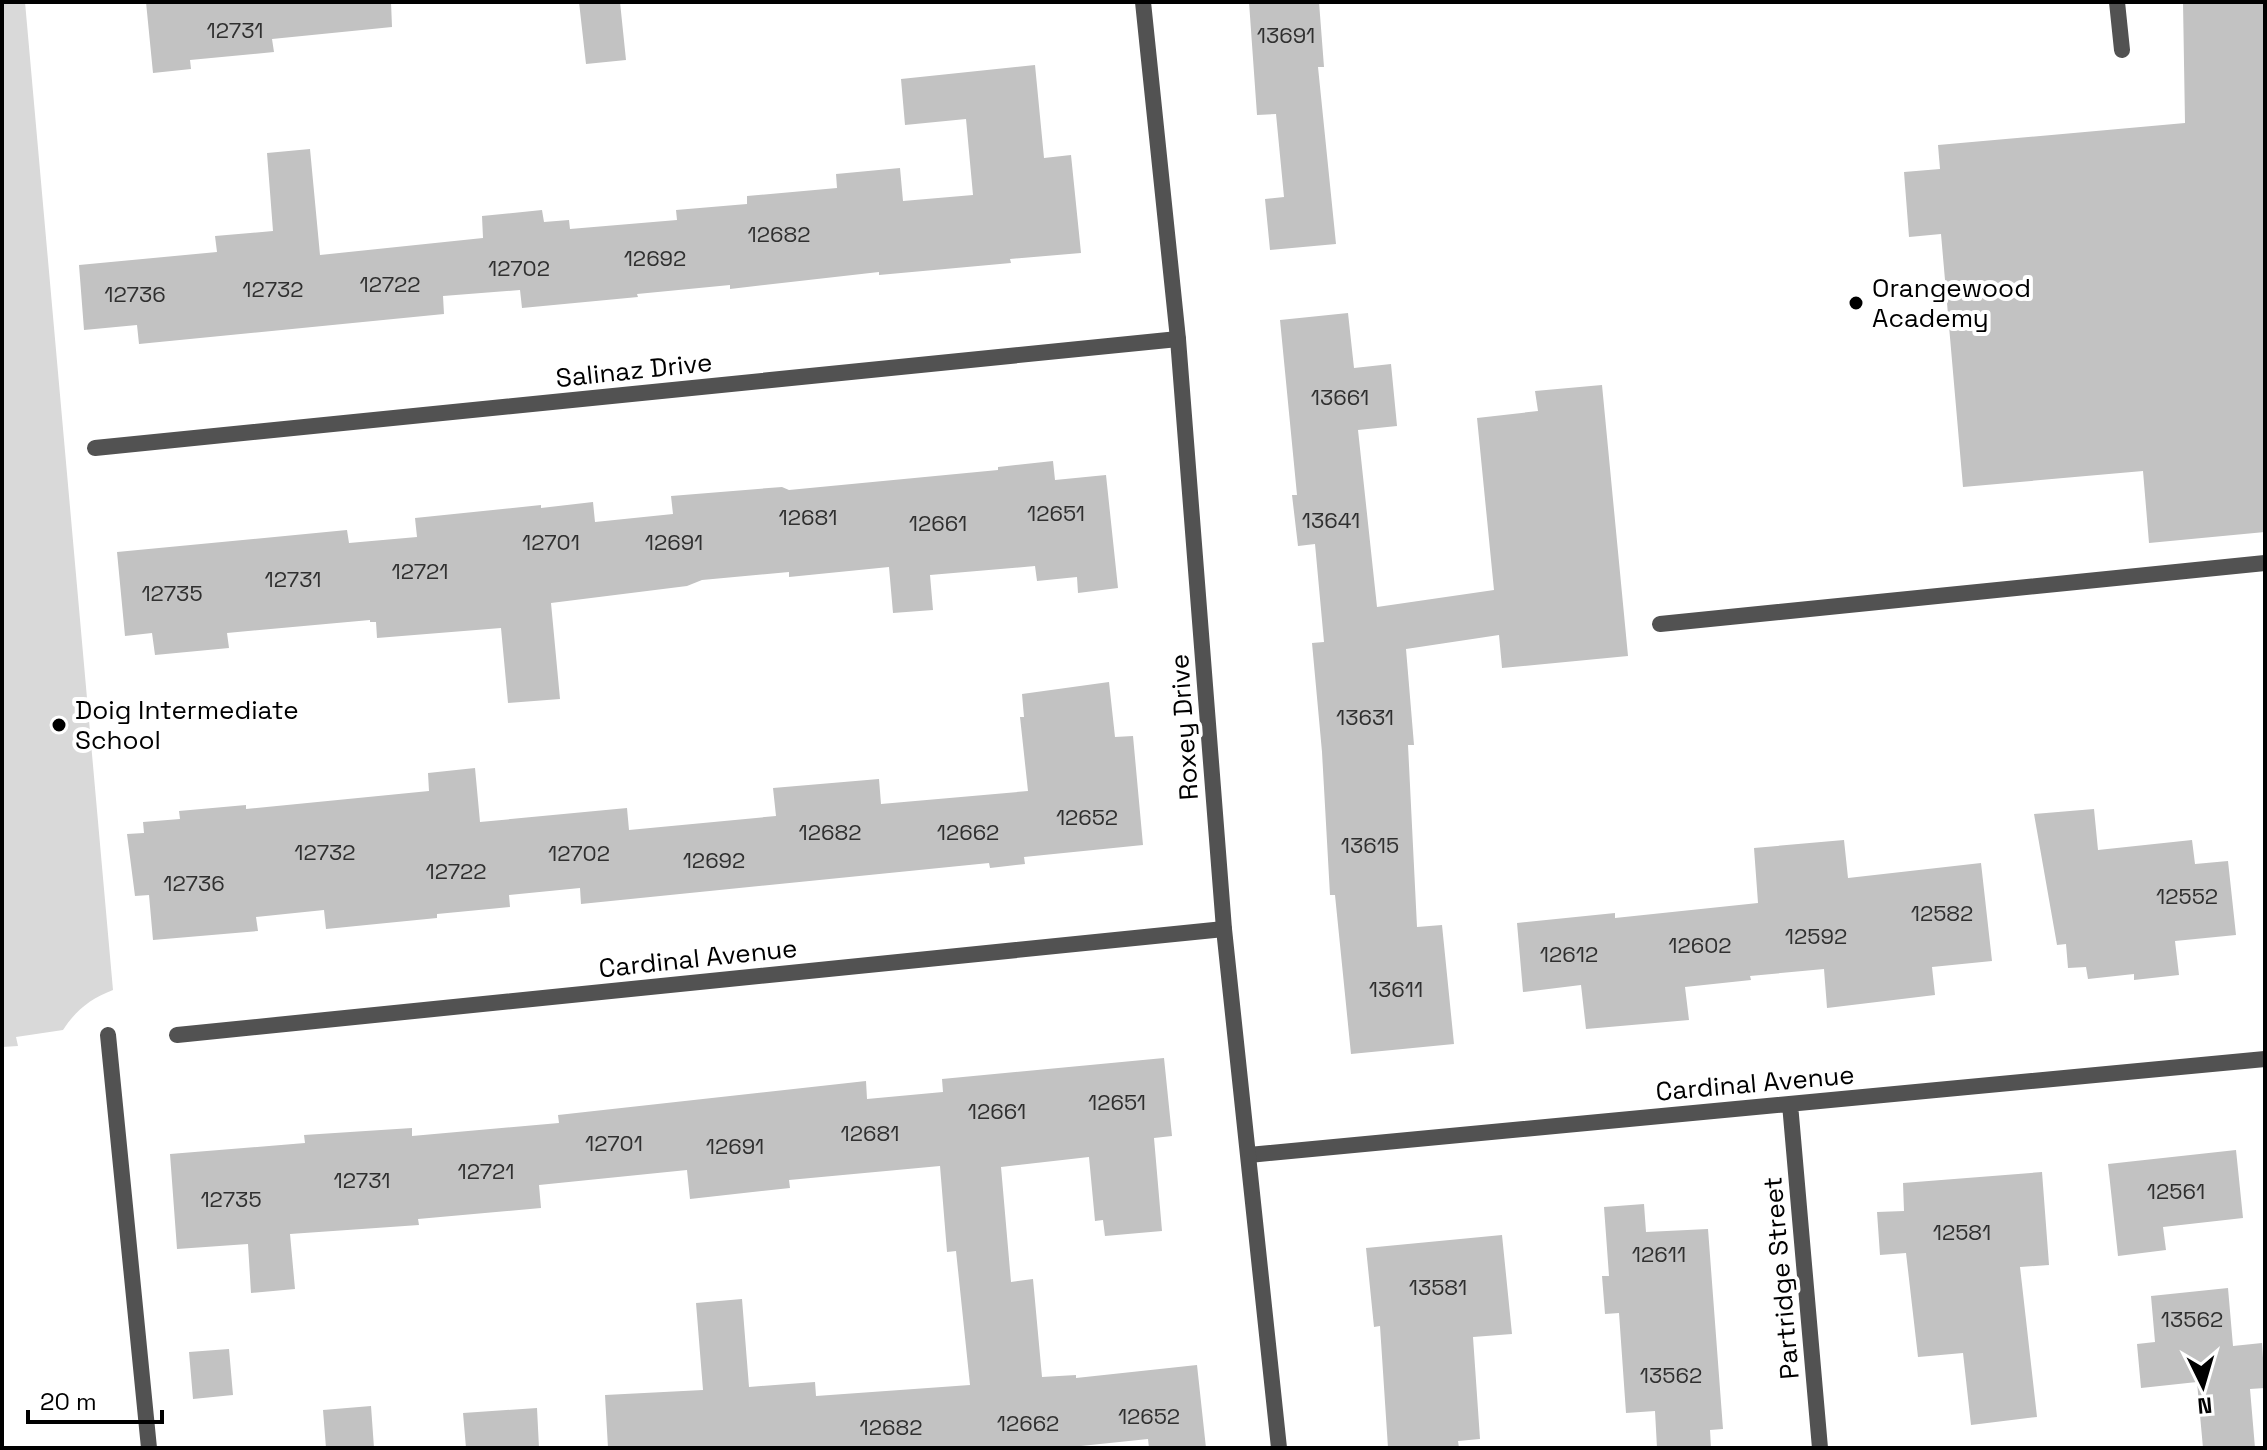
<svg xmlns="http://www.w3.org/2000/svg" width="2267" height="1450" viewBox="0 0 2267 1450" font-family="'Space Grotesk',sans-serif">
  <rect width="100%" height="100%" fill="#fff"/>
  <!-- green -->
  <path fill="#d9d9d9" d="M2,2H25L113,990C90,999 76,1010 63,1030L16,1037L18,1046L2,1047Z"/>
  <!-- building -->
  <path fill="#c2c2c2" d="M146,2H391L392,27L272,39L274,52L190,60L191,69L153,73Z
    M579,2H620L626,60L586,64Z
    M1249,2H1319L1324,67H1318L1336,244L1270,250L1265,199L1284,197L1276,114L1257,115Z
    M2183,2H2265V532L2149,543L2143,471L1963,487L1941,234L1909,237L1904,172L1940,169L1938,145L2185,123Z
    M1035,65L1044,158L1071,155L1081,253L1010,259L1011,263L879,275V272L730,289V285L637,294L638,297L522,308L520,290L443,296L444,314L139,344L137,325L84,330L79,265L217,252L215,236L273,231L267,153L310,149L320,255L483,238L482,216L542,210L544,222L569,220L570,229L677,220L676,210L747,204V196L837,188L836,174L900,168L903,201L973,195L966,119L905,125L901,79Z
    M1348,313L1354,368L1391,364L1397,426L1358,430L1377,607L1494,590L1477,418L1538,411L1535,391L1602,385L1628,656L1502,668L1499,635L1406,649L1414,745H1408L1417,927L1442,925L1454,1044L1351,1054L1335,895H1330L1322,752L1312,643L1324,642L1315,544L1298,546L1292,495H1297L1280,320Z
    M1053,461L1055,480L1106,475L1118,588L1078,593L1077,577L1037,581L1035,566L930,575L933,610L893,613L889,567L789,577V572L702,580L687,586L551,603L560,699L508,703L501,628L377,638L376,622H370V620L227,633L229,648L155,655L152,633L125,636L117,552L347,530L349,543L417,537L415,518L541,505V508L593,502L595,522L673,514L671,496L782,487L789,490L998,470V467Z
    M1109,682L1115,737L1133,736L1143,845L1024,857L1025,864L990,868L989,863L581,904L580,888L509,895L510,907L437,914V918L326,929L324,910L256,917L258,931L153,940L149,895L135,896L127,834L144,833L143,822L180,819L179,811L246,805V809L429,791L428,773L475,768L480,822L627,808L629,830L776,816L773,788L879,779L881,804L1028,791L1020,717H1024L1022,694Z
    M2094,809L2098,850L2192,840L2195,864L2228,861L2236,935L2175,941L2179,975L2134,980V974L2088,979L2086,967L2068,968L2066,944L2057,945L2034,814Z
    M1844,840L1848,878L1981,863L1992,961L1932,967L1935,995L1827,1008L1824,969L1750,976L1751,980L1685,987L1689,1020L1586,1029L1581,985L1523,992L1517,923L1615,913V918L1758,903L1754,848Z
    M1164,1058L1172,1136L1154,1138L1162,1231L1105,1236L1103,1220L1095,1221L1089,1157L1001,1167L1011,1282L1033,1279L1042,1377L1076,1375V1378L1197,1365L1206,1448H1149L1148,1439L1081,1446V1448H608L605,1395L703,1390L696,1303L742,1299L749,1387L815,1382L816,1396L970,1385L956,1251L947,1252L940,1166L789,1180L790,1188L690,1199L687,1170L539,1185L541,1208L418,1219L419,1225L290,1234L295,1289L251,1293L248,1244L177,1249L170,1154L305,1143L304,1135L412,1128V1136L559,1123L558,1115L866,1081L867,1099L943,1092L942,1079Z
    M2236,1150L2243,1218L2163,1227L2166,1250L2118,1256L2108,1164Z
    M2042,1172L2049,1265L2020,1267L2037,1417L1971,1425L1963,1353L1918,1357L1906,1253L1880,1255L1877,1212L1904,1211L1903,1183Z
    M1644,1204L1646,1232L1708,1229L1723,1429L1710,1430L1711,1448H1657L1655,1411L1626,1413L1619,1313L1605,1314L1602,1276H1609L1604,1207Z
    M1502,1235L1512,1334L1473,1337L1480,1439L1458,1441L1459,1448H1388L1380,1326L1374,1327L1366,1248Z
    M2228,1288L2233,1346L2262,1343L2265,1388L2250,1389L2255,1448H2203L2197,1382L2141,1388L2137,1344L2155,1342L2151,1296Z
    M229,1349L233,1395L193,1399L189,1352Z
    M371,1406L374,1448H326L323,1410Z
    M537,1408L539,1448H466L463,1413Z"/>
  <g fill="none" stroke-linecap="round" stroke-linejoin="round">
    <!-- service -->
    <path stroke="#525252" stroke-width="16" d="M2117,2L2122,50
      M1660,624L2265,563
      M108,1035L149,1448"/>
    <!-- minor -->
    <path stroke="#525252" stroke-width="16" d="M95,448L1178,339
      M177,1035L1224,929
      M1790,1104L1820,1448
      M1249,1155L2265,1059"/>
    <!-- tertiary -->
    <path stroke="#525252" stroke-width="16" d="M1143,2L1178,339L1224,929L1279,1448"/>
  </g>
  <!-- markers -->
  <g fill="#000" stroke="#fff" stroke-width="3">
    <circle cx="1856" cy="303" r="8"/>
    <circle cx="59" cy="725" r="8"/>
  </g>
  <g text-anchor="middle" stroke-width="8" stroke-linejoin="round" paint-order="stroke">
    <!-- number labels -->
    <g font-size="22" fill="#303030">
      <text x="235" y="38">12731</text>
      <text x="1286" y="43">13691</text>
      <text x="779" y="242">12682</text>
      <text x="655" y="266">12692</text>
      <text x="519" y="276">12702</text>
      <text x="390" y="292">12722</text>
      <text x="273" y="297">12732</text>
      <text x="135" y="302">12736</text>
      <text x="1340" y="405">13661</text>
      <text x="1056" y="521">12651</text>
      <text x="808" y="525">12681</text>
      <text x="1331" y="528">13641</text>
      <text x="938" y="531">12661</text>
      <text x="551" y="550">12701</text>
      <text x="674" y="550">12691</text>
      <text x="420" y="579">12721</text>
      <text x="293" y="587">12731</text>
      <text x="172" y="601">12735</text>
      <text x="1365" y="725">13631</text>
      <text x="1087" y="825">12652</text>
      <text x="830" y="840">12682</text>
      <text x="968" y="840">12662</text>
      <text x="1370" y="853">13615</text>
      <text x="325" y="860">12732</text>
      <text x="579" y="861">12702</text>
      <text x="714" y="868">12692</text>
      <text x="456" y="879">12722</text>
      <text x="194" y="891">12736</text>
      <text x="2187" y="904">12552</text>
      <text x="1942" y="921">12582</text>
      <text x="1816" y="944">12592</text>
      <text x="1700" y="953">12602</text>
      <text x="1569" y="962">12612</text>
      <text x="1396" y="997">13611</text>
      <text x="1117" y="1110">12651</text>
      <text x="997" y="1119">12661</text>
      <text x="870" y="1141">12681</text>
      <text x="614" y="1151">12701</text>
      <text x="735" y="1154">12691</text>
      <text x="486" y="1179">12721</text>
      <text x="362" y="1188">12731</text>
      <text x="2176" y="1199">12561</text>
      <text x="231" y="1207">12735</text>
      <text x="1962" y="1240">12581</text>
      <text x="1659" y="1262">12611</text>
      <text x="1438" y="1295">13581</text>
      <text x="2192" y="1327">13562</text>
      <text x="1671" y="1383">13562</text>
      <text x="1149" y="1424">12652</text>
      <text x="1028" y="1431">12662</text>
      <text x="891" y="1435">12682</text>
    </g>
    <!-- poi labels -->
    <g font-size="26" fill="#000" stroke="#fff" text-anchor="start">
      <text x="1872" y="297">Orangewood<tspan x="1872" dy="30">Academy</tspan></text>
      <text x="75" y="719">Doig Intermediate<tspan x="75" dy="30">School</tspan></text>
    </g>
    <!-- street labels -->
    <g font-size="26" fill="#000" stroke="#fff">
      <text transform="translate(634 370) rotate(-6)" y="9">Salinaz Drive</text>
      <text transform="translate(1184 727) rotate(-94)" y="9">Roxey Drive</text>
      <text transform="translate(698 958) rotate(-6)" y="9">Cardinal Avenue</text>
      <text transform="translate(1755 1083) rotate(-5)" y="9">Cardinal Avenue</text>
      <text transform="translate(1781 1278) rotate(-95)" y="9">Partridge Street</text>
    </g>
  </g>
  <!-- border -->
  <rect width="2267" height="1450" fill="none" stroke="#000000" stroke-width="8"/>
  <!-- north arrow -->
  <g transform="translate(2203 1386) rotate(175)" stroke="#ffffff" stroke-width="6" paint-order="stroke">
  <path d="M0-6L14 30L0 20L-14 30Z" fill="#000000"/>
  <text y="-12" font-size="22" font-weight="bold" text-anchor="middle" fill="#000000">N</text>
  </g>
  <!-- scale -->
  <path d="M28 1410v12h134v-12" fill="none" stroke="#000000" stroke-width="4"/>
  <text x="40" y="1410" font-size="24" fill="#000000" stroke="#ffffff" stroke-width="6" paint-order="stroke">20 m</text>
</svg>
